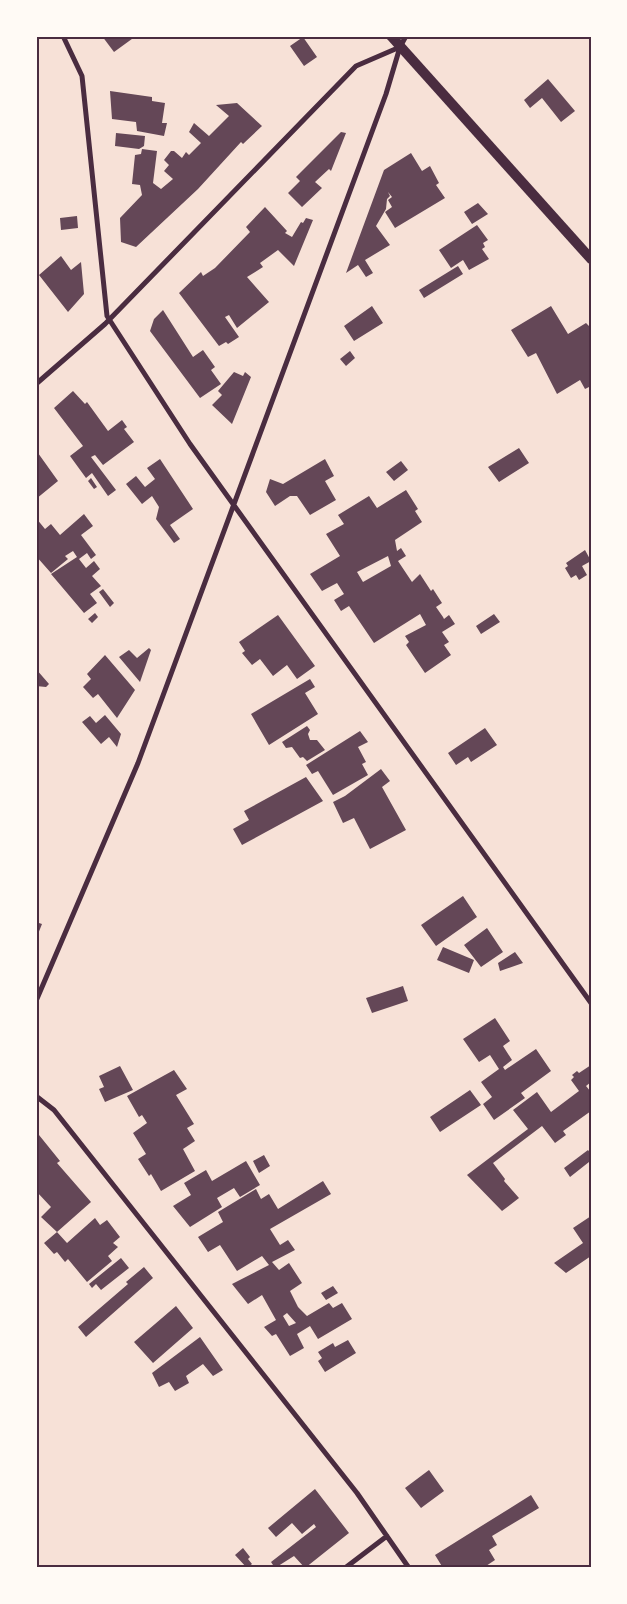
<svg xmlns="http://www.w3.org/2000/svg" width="627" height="1604" viewBox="0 0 627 1604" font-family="Mulish,sans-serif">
  <rect width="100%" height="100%" fill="#f7e1d7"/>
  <!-- building -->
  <path fill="#644757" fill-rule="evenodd" d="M102,36H136L114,52Z
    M303,37L317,57L304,66L290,46Z
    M548,79L575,111L561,122L542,98L530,108L524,100Z
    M110,91L152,97V101L165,103L162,123H167L164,136L137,131L136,122L112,119Z
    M237,103L262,126L243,144L241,142L198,189L136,247L121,242L120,218L142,195L140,185L132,184L135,155L141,154L142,149L157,151L153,183L161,189L173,179L164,171L169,165L164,160L171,151H174L182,158L186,152L189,155L201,143L189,132L194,123L209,136L229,116L216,105Z
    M341,132L346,133L331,171L329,169L315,182L322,188L302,207L288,193L300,181L296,177Z
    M116,133L145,136L144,146L139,149L115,146Z
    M411,153L422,171L430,166L439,183L436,185L445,198L395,228L385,212L392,207L388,200L392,197L388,192L390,196L387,199L386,209L376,226L390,245L365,260L373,273L366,277L358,265L346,273L384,170Z
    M478,203L488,214L472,224L464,212Z
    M265,207L287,231L285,233L292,237L301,222L303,223L306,218L313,220L294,266L278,250L260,263L263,267L247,277L269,302L237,328L229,315L225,317L239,337L228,344L226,342L219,346L179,293L201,272L203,276L215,268L250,232L246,227Z
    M77,216L78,228L61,230L60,218Z
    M477,225L488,240L483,243L485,247L482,249L489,259L469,270L463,260L451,268L439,250Z
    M61,256L71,270L81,262L84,294L68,312L39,275Z
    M458,266L463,274L424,298L419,290Z
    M372,306L383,323L354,341L344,326Z
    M551,306L568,334L586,323L591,328V386L585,389L580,380L557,394L536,353L528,357L511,330Z
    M163,310L193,357L203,350L215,367L211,370L221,384L200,398L150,331L154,319Z
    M350,351L355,358L346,366L340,359Z
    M234,372L243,376L245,372L251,377L232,424L212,405L222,395L218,391Z
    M73,391L85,404L87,402L108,431L122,420L127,427L124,429L134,442L103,465L95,455L91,457L116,490L108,496L92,473L86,478L70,456L83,446L54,408Z
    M519,448L529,463L499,482L488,467Z
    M38,453L58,481L36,499V454Z
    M160,459L193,509L170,525L180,539L174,543L156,519L159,507L152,496L142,504L126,484L136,476L145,487L155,479L147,468Z
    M325,459L334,476L325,481L336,500L310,515L297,496H290L275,506L266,492L270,479L283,484Z
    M401,461L408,470L394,481L386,472Z
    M91,478L97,487L94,489L88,481Z
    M406,490L418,509L415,511L422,522L395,540L397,551L401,548L406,556L398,561L412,582L420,574L431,591L433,589L442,603L436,607L443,617L444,619L449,615L455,624L442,632L449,642L444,645L451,655L425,673L406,645L409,642L405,636L426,625L420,614L374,643L349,606L341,611L334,600L344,594L337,583L322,591L310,574L340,556L326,534L344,524L338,515L369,496L377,508ZM388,556L391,566L363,582L357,572Z
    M84,514L93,526L81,535L96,555L91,559L87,553L79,559L86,568L94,561L100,569L92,576L101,586L90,594L97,603L84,613L51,574L77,557L73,551L65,556L68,559L51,573L36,556V518L45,529L51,524L60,535Z
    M585,550L591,561L582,566L587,575L579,580L576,575L571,578L565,568L568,566L566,563Z
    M103,589L114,603L110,607L99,592Z
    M95,613L98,617L92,623L88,619Z
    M494,614L500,622L481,634L476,626Z
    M278,615L315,666L297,679L287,665L273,676L260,659L252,665L242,653L245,651L239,642Z
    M149,648L151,650L140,682L119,657L129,650L137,658Z
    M105,655L135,690L117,718L98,694L93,698L83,687L91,679L87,674Z
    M36,669L49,684L46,687L36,686Z
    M310,679L315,687L305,693L318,714L269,745L251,714Z
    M105,715L121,734L117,747L109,737L101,744L82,722L90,716L96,723Z
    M307,726L310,730L308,734L310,740H317L325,750L307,761L303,757L300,758L292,747L286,748L282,742Z
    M485,728L497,745L471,762L468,757L456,765L448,753Z
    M360,731L368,742L358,747L366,762L362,764L368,775L333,795L318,771L312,774L306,765Z
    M381,769L390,781L382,787L406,830L370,849L354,818L343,823L333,802L345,796Z
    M306,777L323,801L242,845L233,829L249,820L244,811Z
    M463,896L477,917L436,946L421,925Z
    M36,922L42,924L36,939Z
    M487,928L503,952L481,967L464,945Z
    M443,947L474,960L469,973L437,960Z
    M515,952L523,963L500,971L498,963Z
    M403,986L408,1001L372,1013L366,998Z
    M495,1018L510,1041L503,1046L512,1060L503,1067L505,1070L536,1049L551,1071L521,1093L525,1098L494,1120L483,1104L492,1097L481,1082L499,1069L490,1055L479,1062L463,1039Z
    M591,1065V1082L586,1086L591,1092V1111L563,1131L566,1135L555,1143L542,1126L493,1163L505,1179L504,1181L519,1198L502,1211L467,1175L528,1129L513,1110L537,1092L551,1112L579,1091L571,1080L574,1077L572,1075L577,1071L579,1073Z
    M120,1066L133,1090L105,1102L99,1089L104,1087L99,1076Z
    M174,1070L187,1089L176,1095L194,1124L187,1128L195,1141L183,1149L195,1171L161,1191L151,1174L149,1176L138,1159L146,1154L133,1133L147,1123L142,1115L139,1117L127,1096Z
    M470,1090L481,1105L440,1132L430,1117Z
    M39,1135L60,1161L57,1163L91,1202L57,1232L41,1217L51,1207L36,1191V1138Z
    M588,1150L591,1154V1165L589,1162L570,1177L564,1168Z
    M264,1155L270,1166L259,1173L253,1161Z
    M246,1161L260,1185L240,1197L234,1188L217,1198L222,1207L190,1227L173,1206L191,1195L184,1183L206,1170L212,1181Z
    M323,1181L331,1194L270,1229L280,1245L288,1240L295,1250L272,1262L279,1270L289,1263L302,1283L290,1291L298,1307L307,1316L329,1303L333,1308L342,1303L352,1319L318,1339L310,1326L297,1334L304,1348L290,1356L276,1334L272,1336L264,1327L276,1320L262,1295L248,1304L232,1284L269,1265L262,1256L237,1271L220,1245L208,1252L198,1237L223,1222L218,1212L256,1189L261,1199L269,1194L278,1209ZM287,1313L296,1323L289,1326L283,1316Z
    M591,1216V1256L566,1273L554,1263L583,1243L573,1228Z
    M95,1218L100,1225L107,1220L120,1237L113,1243L118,1247L108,1256L112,1261L87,1282L68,1259L65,1262L57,1252L54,1254L44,1243L57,1232L67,1243Z
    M121,1258L129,1268L101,1290L96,1284L92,1288L89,1284Z
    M144,1267L153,1278L86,1337L78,1327L128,1284L126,1282Z
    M333,1286L338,1293L326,1300L321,1293Z
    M176,1306L193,1328L153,1363L134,1342Z
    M200,1337L223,1370L213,1376L203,1364L186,1376L189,1383L175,1391L169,1382L159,1387L152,1373Z
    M348,1340L356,1353L325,1372L318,1361L322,1358L318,1352L333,1343L335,1347Z
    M429,1470L444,1491L421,1508L405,1488Z
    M315,1489L349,1533L305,1568L294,1556L275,1568L271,1562L316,1527L314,1524L302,1534L292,1523L276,1537L268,1528Z
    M531,1495L539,1508L492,1536L497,1545L489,1550L495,1560L483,1568H443L435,1555Z
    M243,1548L250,1557L248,1559L252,1564L247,1568L235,1555Z"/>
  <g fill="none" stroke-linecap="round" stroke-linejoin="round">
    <!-- minor -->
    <path stroke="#4a2c40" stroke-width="5" d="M63,36L82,76L107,316L190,444L591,1003
      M36,384L105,324L356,66L400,47
      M36,1001L138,763L386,94L400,47L406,36
      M36,1096L54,1110L357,1493L409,1568
      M345,1568L387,1536"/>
    <!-- secondary -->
    <path stroke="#4a2c40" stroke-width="10" d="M391,36L591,259"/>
  </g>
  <!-- border -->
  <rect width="627" height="1604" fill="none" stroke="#fffaf5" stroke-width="75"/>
  <rect x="38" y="38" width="552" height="1528" fill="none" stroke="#4a2c40" stroke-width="2"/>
</svg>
